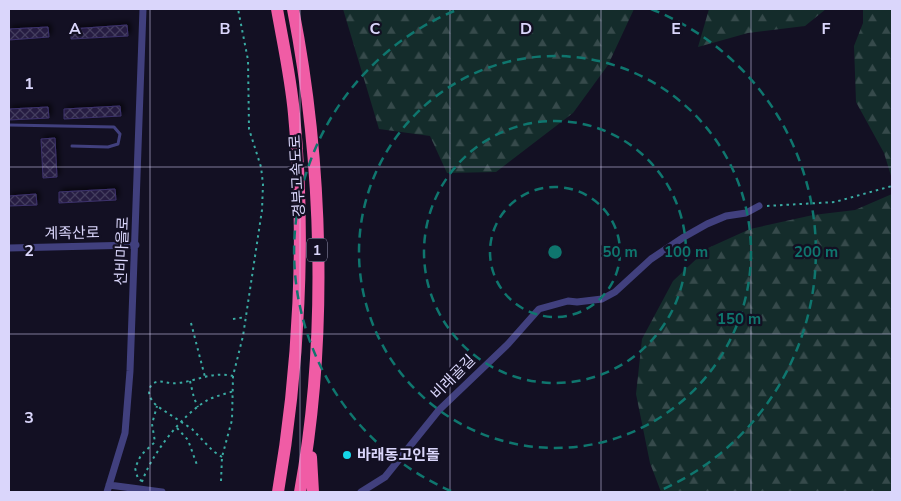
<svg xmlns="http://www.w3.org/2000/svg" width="901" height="501" viewBox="0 0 901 501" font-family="'Nunito Sans','Noto Sans KR',sans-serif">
  <defs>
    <pattern id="forest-firs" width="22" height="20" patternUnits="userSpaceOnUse" patternTransform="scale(1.25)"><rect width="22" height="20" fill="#142c2b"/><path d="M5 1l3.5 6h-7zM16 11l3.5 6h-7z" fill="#364a4b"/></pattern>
    <pattern id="building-cross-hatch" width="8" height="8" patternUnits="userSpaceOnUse" patternTransform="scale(1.25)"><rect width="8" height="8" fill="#251e42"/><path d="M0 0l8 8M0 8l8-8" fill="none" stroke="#443e5e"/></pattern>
    <filter id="shadow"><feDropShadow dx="3" dy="-3" stdDeviation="2.5" flood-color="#0009"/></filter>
  </defs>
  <rect width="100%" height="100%" fill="#131023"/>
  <!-- forest -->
  <path fill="url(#forest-firs)" d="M343,9H634L608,65L573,113L496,172L447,173L430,136L379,129Z
    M709,9H826L805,26L748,33L698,47Z
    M863,9H892V179L884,153L856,102L854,46L863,23Z
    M892,194V492H661L650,463L636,394L642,339L673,281L708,248L750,229L813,215L855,210Z"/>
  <!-- building -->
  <path fill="url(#building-cross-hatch)" stroke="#3d326c" filter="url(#shadow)" d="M127,25L128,36L71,39V29Z
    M48,27L49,37L9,40V29Z
    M120,106L121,116L64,119V109Z
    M48,107L49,118L9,120V109Z
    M55,138L57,177L43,178L41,139Z
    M115,189L116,200L59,203V192Z
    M36,194L37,205L9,206V196Z"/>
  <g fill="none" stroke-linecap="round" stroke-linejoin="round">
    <!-- path -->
    <path stroke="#3aaba3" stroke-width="2" stroke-dasharray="2.5 4" stroke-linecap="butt" d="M767,206L835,202L892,186
      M233,319L246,317
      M191,323L205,377
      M190,381L194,398L198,407
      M177,428L188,440L197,465
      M222,457L213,451L192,429L157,406C150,399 146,393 152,384C161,378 168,385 178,383C197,381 213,371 233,376
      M142,481L138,479L135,468L141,455L155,442L152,424L157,406
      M221,481L222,457L232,420L233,376L243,336L262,210L263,184L261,167L249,129L248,60L238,9
      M142,482C151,455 182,414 208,400C215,396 225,394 234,391"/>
    <!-- service -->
    <path stroke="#41407e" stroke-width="3" d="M9,125L114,127L120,134L118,144L108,147L72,146"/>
    <!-- minor -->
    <path stroke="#41407e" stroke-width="7" d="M9,248L136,245
      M109,485L162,492
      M107,492L125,433L130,371L143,9
      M361,492L385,477L439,410L508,344L539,309L568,301L577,302L602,299L615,292L651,259L684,237L707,224L726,216L746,213L759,206"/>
    <!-- motorway -->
    <path stroke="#f05ca5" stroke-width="12" d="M277,9C283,43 291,79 294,114C306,236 299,371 278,492
      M293,9C323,162 328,339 300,492
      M311,457L313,492"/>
  </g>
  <!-- grid -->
  <path fill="none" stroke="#dad6fb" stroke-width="1" stroke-opacity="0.55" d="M150,9V492M300,9V492M450,9V492M601,9V492M751,9V492M9,167H892M9,334H892"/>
  <!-- distance rings -->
  <g fill="none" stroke="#0f766e" stroke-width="2.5" stroke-dasharray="9 6">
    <circle cx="555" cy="252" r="65"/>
    <circle cx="555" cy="252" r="131"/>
    <circle cx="555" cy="252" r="196"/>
    <path d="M451 491A261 261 0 0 1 459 9M651 9A261 261 0 0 1 659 491"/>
  </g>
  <!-- markers -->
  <circle fill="#15d6e8" stroke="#131023" stroke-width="2" cx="347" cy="455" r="5"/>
  <g text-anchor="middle" stroke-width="4.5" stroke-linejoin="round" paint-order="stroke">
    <!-- shield labels -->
    <rect fill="#131023" stroke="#9e9bba" stroke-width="1" x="307" y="238.5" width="20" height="23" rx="4"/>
    <g font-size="14" font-weight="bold" fill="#dad6fb">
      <text x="317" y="255">1</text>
    </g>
    <!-- street labels -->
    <g font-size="15" fill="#dad6fb" stroke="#131023">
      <text transform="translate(297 176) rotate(-93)" y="5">경부고속도로</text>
      <text transform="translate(72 233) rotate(-1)" y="5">계족산로</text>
      <text transform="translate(122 251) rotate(-88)" y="5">선비마을로</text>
      <text transform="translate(453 377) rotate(-45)" y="5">비래골길</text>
    </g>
    <!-- poi labels -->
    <g font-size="15" font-weight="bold" fill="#dad6fb" stroke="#131023" text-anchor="start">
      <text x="357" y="460">바래동고인돌</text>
    </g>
  </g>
  <g font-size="16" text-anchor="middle" font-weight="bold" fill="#dad6fb" stroke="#131023" stroke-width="4.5" stroke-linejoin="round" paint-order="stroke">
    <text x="75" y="34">A</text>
    <text x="225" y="34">B</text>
    <text x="375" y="34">C</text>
    <text x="526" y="34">D</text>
    <text x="676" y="34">E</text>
    <text x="826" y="34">F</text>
    <text x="29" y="89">1</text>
    <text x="29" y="256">2</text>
    <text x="29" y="423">3</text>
  </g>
  <circle cx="555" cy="252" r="8" fill="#0f766e" stroke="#131023" stroke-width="2.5"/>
  <g font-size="15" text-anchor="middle" font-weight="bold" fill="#0f766e" stroke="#131023" stroke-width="4.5" stroke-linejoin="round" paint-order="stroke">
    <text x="620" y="257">50 m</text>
    <text x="686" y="257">100 m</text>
    <text x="816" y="257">200 m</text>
    <text x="739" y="324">150 m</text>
  </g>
  <!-- border -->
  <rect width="901" height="501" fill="none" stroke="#dad6fb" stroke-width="20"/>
</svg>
